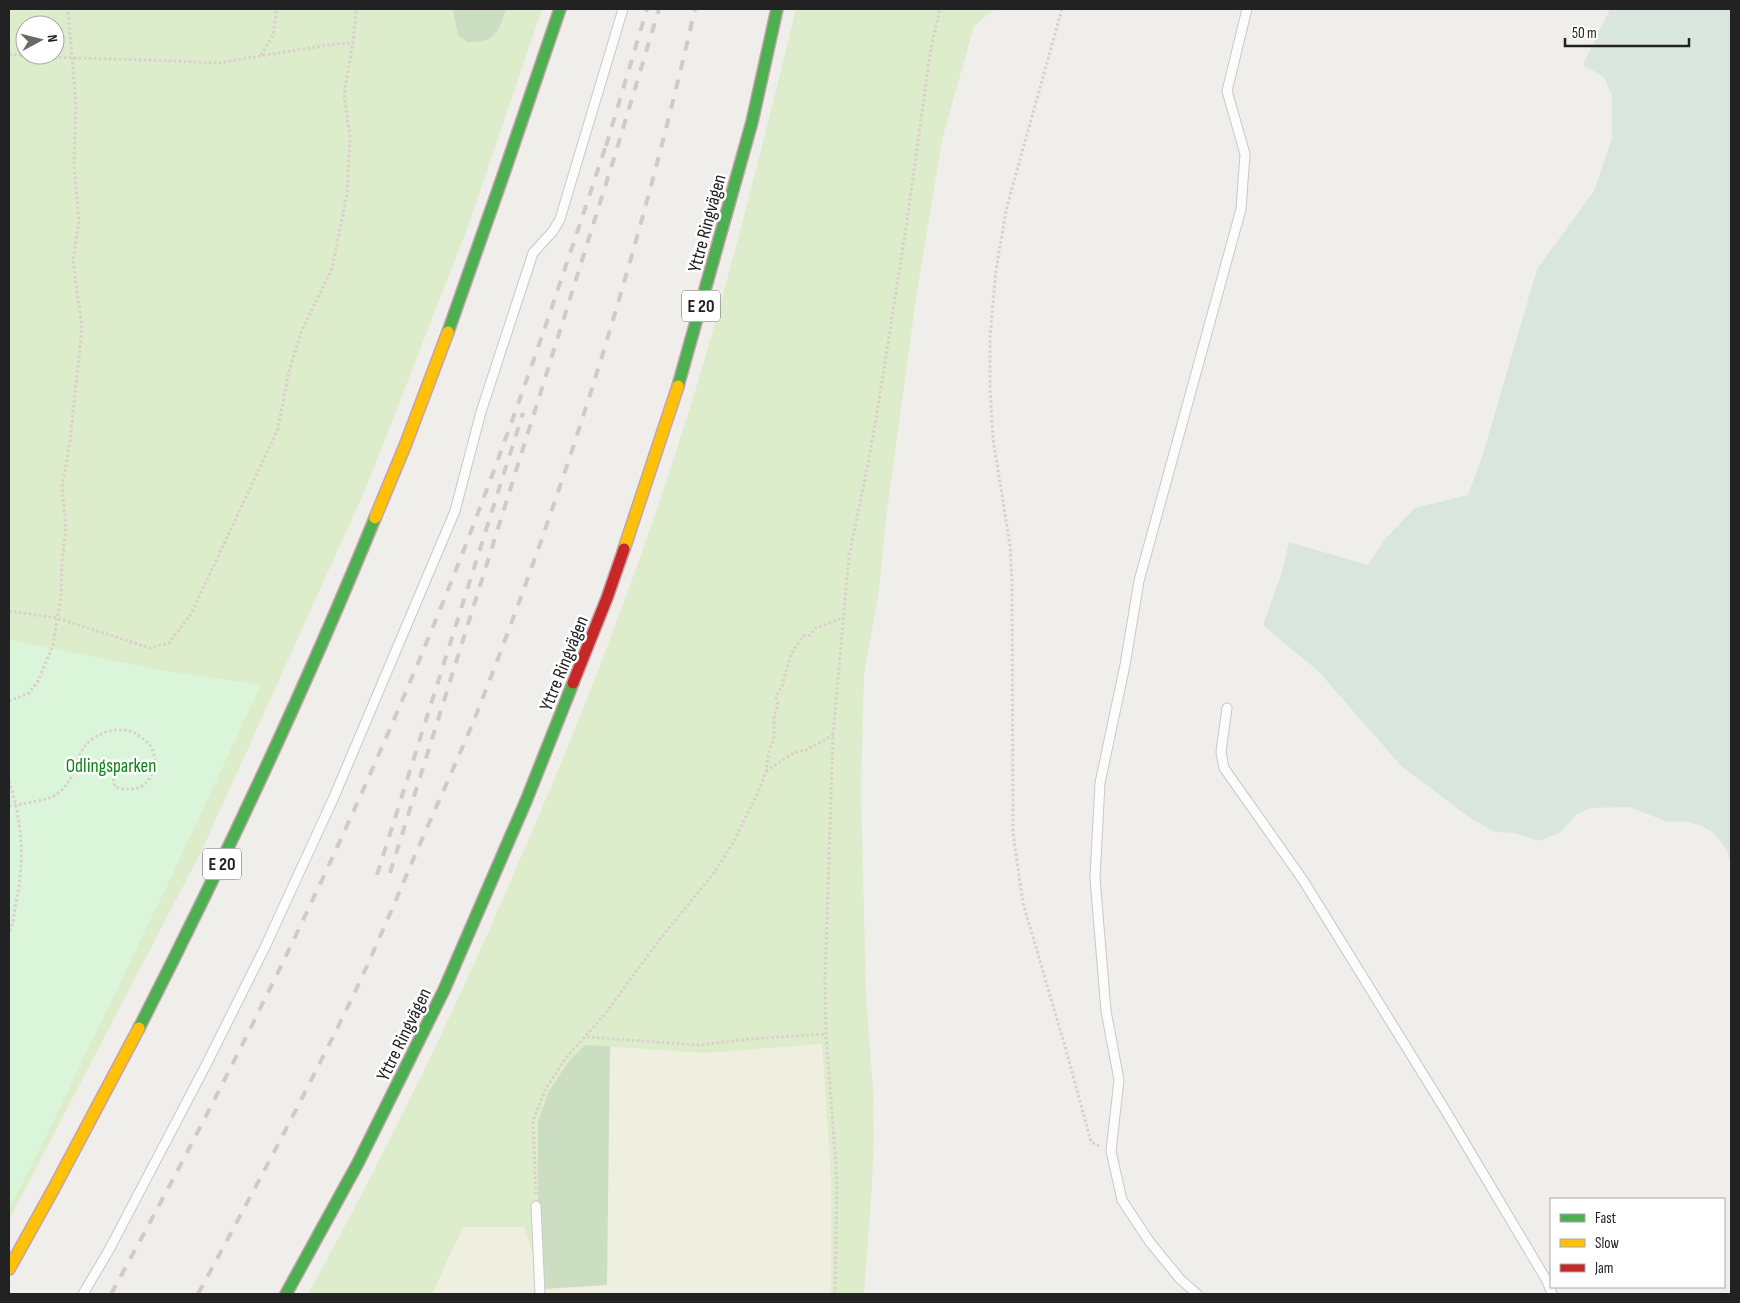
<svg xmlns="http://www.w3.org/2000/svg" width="1740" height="1303" viewBox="0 0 1740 1303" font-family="'Sofia Sans Condensed',sans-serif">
  <rect width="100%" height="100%" fill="#f0eeeb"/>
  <!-- farmland -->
  <path fill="#efefdf" d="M822,1044L831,1176V1294H432L463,1227L524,1226L607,1285L610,1046L704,1053Z"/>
  <!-- grass -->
  <path fill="#ddeccb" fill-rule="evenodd" d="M9,9H542L469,224L366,488L201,852L11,1216L9,1215ZM25,25H55V55H25Z
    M796,9H995L974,26L942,140L917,292L886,518L879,591L864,675L861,791L866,994L873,1089L874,1139L872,1185L864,1294H831V1176L822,1044L704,1053L585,1045L544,1289L524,1227H463L432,1294H308C384,1157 453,1015 515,871C581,721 640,568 689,411C730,278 763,143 796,9Z"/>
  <!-- forest -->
  <path fill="#cbdec1" d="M453,9H506C497,35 496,42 467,42L458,35Z
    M585,1045L610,1046L607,1285L544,1289L538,1208V1121L549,1091L569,1061Z"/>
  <!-- wetland -->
  <path fill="#d9e6de" d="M1610,9H1731V866L1727,851L1715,834L1700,825L1683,821L1668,822L1629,807L1591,808L1577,814L1560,833L1538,841L1515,833L1495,832L1470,818L1401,766L1319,672L1263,625L1282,572L1289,542L1368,565L1386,538L1415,508L1468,495L1483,454L1537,269L1594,191L1612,138V96L1604,77L1583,65Z"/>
  <!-- park -->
  <path fill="#daf5da" d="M9,640L161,670L261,685L174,871L35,1159L9,1208Z"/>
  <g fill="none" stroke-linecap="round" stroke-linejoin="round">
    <!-- lane casing -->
    <g stroke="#c9c8c7" stroke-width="11">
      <path id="lane" d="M1227,708L1221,752L1224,768L1303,880L1447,1113L1547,1281L1552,1294
        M536,1206L540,1294
        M83,1294L109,1250L205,1067L265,947L334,797L455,511L481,412L533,253L553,231L560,219L623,9
        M1197,1294L1180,1279L1149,1241L1122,1200L1111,1151L1119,1080L1106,1011L1095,878L1100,783L1125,665L1139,581L1241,209L1245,154L1227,91L1247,9"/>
    </g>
    <!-- fast casing -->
    <g stroke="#c5a2ac" stroke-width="14">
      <path id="fast" d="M448,332L504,173L560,9
        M678,386L752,122L777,9
        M139,1028C224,861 304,692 375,518
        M286,1294L358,1163L444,990L526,801L573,683"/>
    </g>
    <!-- slow casing -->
    <g stroke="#c5a2ac" stroke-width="14">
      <path id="slow" d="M375,518L405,446L448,332
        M624,549L678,386
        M9,1269L53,1190L139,1028"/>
    </g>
    <!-- jam casing -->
    <g stroke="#c5a2ac" stroke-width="14">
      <path id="jam" d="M573,683L607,598L624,549"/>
    </g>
    <!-- path -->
    <path stroke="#dccecd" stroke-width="3" stroke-dasharray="2.5 2.5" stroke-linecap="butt" d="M1062,9L1007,206L996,270L990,337V388L993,439L1010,545L1012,583L1013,833L1023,903L1066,1050L1091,1142L1101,1147
      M9,54L36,57L150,60L217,63L335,44L353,43
      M261,55L273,35L277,9
      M9,611L57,618L150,648L169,643L191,614L278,429L289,371L302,330L332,269L347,194L350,137L344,94L353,43L356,9
      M9,701L29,693L38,681L53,645L61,595L62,561L66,527L62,486L69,449L82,329L73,261L79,220L74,165L76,105L68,9
      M766,771L795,752L806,750L833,735
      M9,781C23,824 25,863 15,907C14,916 13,925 9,933
      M9,806C21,804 47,801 57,794C75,781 73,766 83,749C92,734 114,727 130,731C135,732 139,736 143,739C152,744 156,756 154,765C151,787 135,793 115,787L112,772L124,767
      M587,1037L699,1045L750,1039L826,1034
      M536,1194L533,1121L545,1090L565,1059L605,1014L660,939L714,873L733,843L759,790L766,771L769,750L774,739V716L778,705L776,697L782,686L791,654L803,636L810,635L816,628L843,618
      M835,1294L837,1180L826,1034L825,982L833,735L849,556L868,464L879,401L908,214L931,47L940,9"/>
    <!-- lane -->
    <use href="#lane" stroke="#fdfcfc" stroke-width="9"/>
    <!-- fast -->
    <use href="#fast" stroke="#4caf50" stroke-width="11"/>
    <!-- slow -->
    <use href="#slow" stroke="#ffc107" stroke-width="11"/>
    <!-- jam -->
    <use href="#jam" stroke="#c62828" stroke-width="11"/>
    <!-- rail -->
    <path stroke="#ccc" stroke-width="4" stroke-dasharray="10 10" stroke-linecap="butt" d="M606,146L647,9
      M390,873L615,155L659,9
      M377,875L523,413
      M111,1294C242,1056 361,811 461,557C515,419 562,279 608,139
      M198,1294C251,1196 303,1099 352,998C376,948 397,897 419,846C437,805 455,765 472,725C565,492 639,253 695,9"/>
  </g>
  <g text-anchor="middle" stroke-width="5" stroke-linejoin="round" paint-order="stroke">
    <!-- shield labels -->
    <g fill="#fff" stroke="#646464" stroke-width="1">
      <rect x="682" y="290.5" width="38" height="31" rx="4"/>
      <rect x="203" y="848.5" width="38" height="31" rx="4"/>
    </g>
    <g font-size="18" font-weight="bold" fill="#222">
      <text x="701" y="312">E 20</text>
      <text x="222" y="870">E 20</text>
    </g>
    <!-- street labels -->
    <g font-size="19" fill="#222" stroke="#fff">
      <text transform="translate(706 223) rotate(-75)" y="7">Yttre Ringvägen</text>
      <text transform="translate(563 663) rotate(-68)" y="7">Yttre Ringvägen</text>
      <text transform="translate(403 1034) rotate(-64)" y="7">Yttre Ringvägen</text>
    </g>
    <!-- park labels -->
    <g font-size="19" fill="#0c8416" stroke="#fff">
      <text x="111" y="772">Odlingsparken</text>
    </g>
  </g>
  <!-- border -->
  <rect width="1740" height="1303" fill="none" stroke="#222222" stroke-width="20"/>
  <!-- legend -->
  <rect x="1550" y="1198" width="175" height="90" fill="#ffffff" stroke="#a7a7a7"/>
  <rect x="1560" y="1214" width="25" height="8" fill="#4caf50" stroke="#a7a7a7"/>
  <text x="1595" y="1223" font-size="15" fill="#222222">Fast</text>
  <rect x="1560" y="1239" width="25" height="8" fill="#ffc107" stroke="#a7a7a7"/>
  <text x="1595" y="1248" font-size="15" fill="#222222">Slow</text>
  <rect x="1560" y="1264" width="25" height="8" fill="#c62828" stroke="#a7a7a7"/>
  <text x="1595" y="1273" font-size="15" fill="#222222">Jam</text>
  <!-- north arrow -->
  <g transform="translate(40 40) rotate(83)"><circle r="24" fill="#ffffff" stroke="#a7a7a7"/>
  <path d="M0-4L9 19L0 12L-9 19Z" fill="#6a6968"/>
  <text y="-8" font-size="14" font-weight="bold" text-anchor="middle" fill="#222222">N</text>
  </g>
  <!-- scale -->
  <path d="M1565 38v8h124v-8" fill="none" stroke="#222222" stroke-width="2.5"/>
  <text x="1572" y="38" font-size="15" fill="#222222" stroke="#ffffff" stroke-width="4" paint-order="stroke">50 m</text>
</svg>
